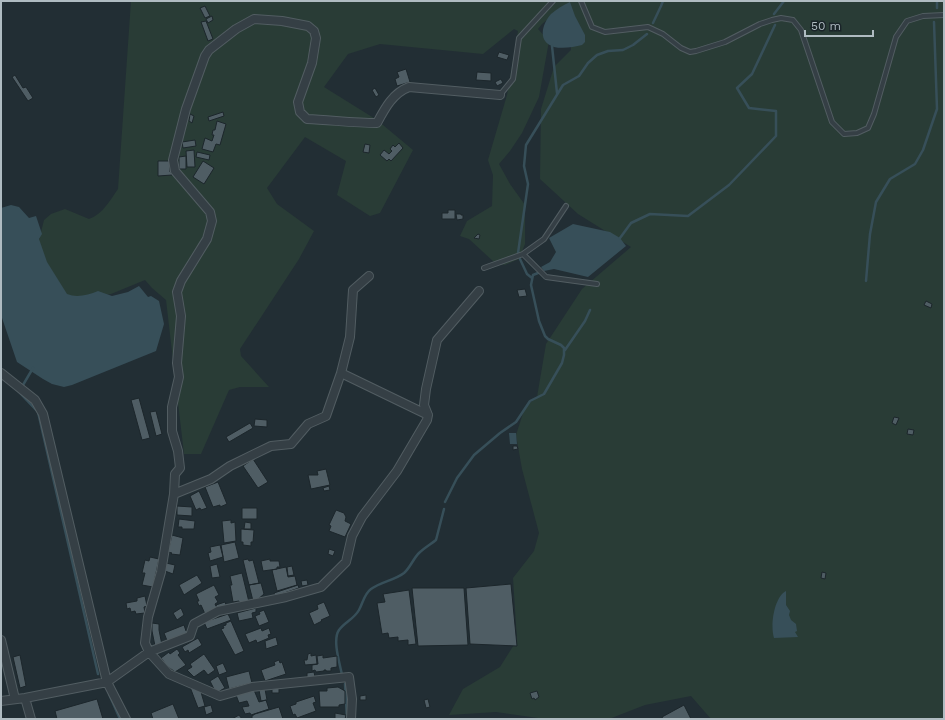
<svg xmlns="http://www.w3.org/2000/svg" width="945" height="720" viewBox="0 0 945 720" font-family="'Work Sans',sans-serif">
  <rect width="100%" height="100%" fill="#222e34"/>
  <!-- green -->
  <path fill="#293c36" d="M131,1H944V719H711L691,696L645,705L609,719H545L496,712L449,715L463,689L500,667L517,640L513,578L534,551L539,533L522,469L516,435L525,407L537,397L546,344L582,289L631,247L578,214L540,179L541,109L554,67L571,50V32L554,14L542,24L538,29L549,41L539,97L522,133L510,151L499,164L510,184L525,205V244L519,259L505,265L495,263L469,239L460,236L467,221L492,206L493,175L488,160L507,95L518,31L514,29L483,54L380,44L348,54L324,87L377,120L413,150L380,213L370,216L337,195L346,161L305,137L267,188L277,204L314,231L299,259L240,349L241,356L269,387H240L229,390L201,454H184L166,300L152,288L145,280L111,294L85,299L66,295L45,261L39,240L44,220L51,214L65,209L89,219C103,214 110,200 118,189Z"/>
  <!-- water -->
  <path fill="#374f59" d="M570,2L575,16L585,35V42L582,45C574,47 563,49 554,47C537,42 542,24 551,14C557,9 563,5 570,2Z
    M11,205L19,207L29,218L36,216L42,234L39,239L47,262L67,294C77,298 88,295 98,291L112,296L128,292L139,286L148,297L151,296L159,301L164,324L156,351L72,385L64,387L52,384L43,379L17,362L1,315V208Z
    M573,224L610,232L620,238L626,246L588,277L554,269L544,271L541,267L550,262L556,252L549,238Z
    M509,433H516L517,444H510Z
    M786,591V605L790,611L789,615L791,620L796,624L797,631L795,632L798,637L774,638C770,626 774,597 786,591Z"/>
  <g fill="none" stroke-linecap="round" stroke-linejoin="round">
    <!-- stream -->
    <path stroke="#374f59" stroke-width="2.5" d="M937,1V8
      M774,14L784,1
      M653,23L661,6L663,1
      M552,46L557,93
      M620,238L631,223L650,214L688,216L729,185L776,136V111L749,108L737,88L752,74L775,25
      M518,253L528,184L524,166L526,145L563,85L579,76L588,63L597,55L608,51L623,50L633,45L647,34
      M520,259L527,274L532,278
      M866,281L870,234L876,202L890,179L915,164L923,150L937,109L934,22
      M565,350L585,321L590,310
      M23,385L33,368
      M19,392L38,412L98,674
      M445,502L457,478L474,455L500,433L516,422L530,401L544,394L562,363L564,355V348L561,345L548,339L545,336L539,321L531,285L533,275L538,273
      M342,675C340,664 332,640 339,630C345,622 354,619 359,610C363,603 364,594 371,589C381,582 395,580 404,573C410,568 413,559 419,553C424,548 431,544 436,540L444,509
      M345,684L347,719
      M109,694L120,719"/>
  </g>
  <!-- building -->
  <path fill="#4f5d64" stroke="#1c262b" d="M205,6L210,16L205,18L200,8Z
    M212,16L213,20L208,23L206,19Z
    M206,21L213,39L208,41L201,22Z
    M499,52L509,55L507,60L497,57Z
    M406,69L410,82L397,86L395,79L399,77L397,72Z
    M477,72L491,73V81L476,80Z
    M15,75L23,88L26,87L33,98L28,101L12,77Z
    M501,79L503,83L497,86L495,82Z
    M375,88L379,95L376,97L372,90Z
    M223,112L224,116L209,121L208,117Z
    M190,114L194,116L192,123L189,121Z
    M217,121L226,124L220,145L216,144L213,152L202,149L205,138L212,141L214,135H212L213,130H215Z
    M195,140L196,146L183,148L182,142Z
    M399,143L403,148L391,161L389,159L387,161L380,155L384,150L389,154L392,151L390,149L393,145L395,147Z
    M365,144L370,145L369,153L363,152Z
    M194,150L195,167H187L186,151Z
    M197,152L210,155L209,160L196,157Z
    M186,156V169H179V157Z
    M158,161H170V172H172V175L158,176Z
    M203,161L214,168L204,184L193,177Z
    M448,210H455V219H442V213H448Z
    M456,214H461V215H463V219L457,220Z
    M478,234L480,235L479,239L474,238Z
    M525,289L527,296L519,297L517,290Z
    M926,301L932,304L931,308L924,305Z
    M139,398L150,438L142,440L131,400Z
    M156,411L162,434L156,436L150,412Z
    M894,417L899,418L896,425L892,423Z
    M255,419L267,420V427L254,426Z
    M250,423L253,428L229,442L226,437Z
    M908,429L914,430L913,435L907,434Z
    M513,446H517L518,449L513,450Z
    M253,459L268,482L258,488L243,466Z
    M326,469L330,485L311,489L308,475H318L317,471Z
    M218,482L227,504L220,507V505L213,507L205,487Z
    M329,486L330,490L324,491L323,488Z
    M199,491L207,508L201,510L200,508L196,510L190,496Z
    M177,506L192,507V516L177,515Z
    M242,508H257V519H242Z
    M336,510L344,513L346,517L345,521L351,524L345,537L329,531L331,526L329,525Z
    M179,519L195,521L194,529H182V527H178Z
    M231,520V523L235,522L236,541L224,543L222,521Z
    M245,522L251,523V529H244Z
    M241,529L254,530L253,542H251V546L243,545V542H241Z
    M172,535L183,538L180,555L171,554L172,553L168,552Z
    M235,542L239,558L224,562L221,545Z
    M220,545L223,557L210,561L208,553L211,552L210,547Z
    M329,549L335,551L333,556L328,554Z
    M150,557L159,559L153,587L142,585L145,573H142L145,560L149,561Z
    M248,559L249,561L253,560L259,583L249,585L243,560Z
    M270,559V561H279L280,567H277V569L263,571L261,561Z
    M166,563L175,565L173,574L165,571Z
    M217,564L220,577L212,578L210,566Z
    M292,566L294,575L288,576L287,567Z
    M286,567L288,577L295,576L297,585L277,591L272,570Z
    M822,572L826,573L825,579L821,578Z
    M242,573L249,602L240,604L239,601L233,602L230,585H232L230,576Z
    M197,575L202,583L184,595L179,585Z
    M307,580L308,585L302,586L301,581Z
    M261,583L264,594L257,600L253,601L249,585Z
    M511,584L517,646L470,644L466,588Z
    M214,585L219,595L215,597L218,602L215,604L217,608L205,614L201,605L199,606L197,601H199L196,594Z
    M298,585L299,588L275,596L274,593Z
    M412,588H464L468,645L418,646Z
    M409,590L416,644L408,645V640L398,641V637L389,638L388,633L382,634L377,603L385,602L383,594Z
    M145,596L147,606L144,607L145,613L136,614L135,611L131,612L130,608L127,609L126,603L137,601V598Z
    M225,602L227,608L218,611L216,605Z
    M324,602L330,616L321,620L322,621L314,625L309,613L318,609L317,605Z
    M181,608L184,615L177,620L173,613Z
    M256,608V612L252,613L253,618L239,621L237,613Z
    M264,610L269,622L259,626L255,616L260,614L259,612Z
    M228,614L231,620L207,629L204,622Z
    M231,621L244,651L235,655L221,629L224,628L223,626L226,625V623Z
    M152,623L159,624V630L162,645L155,646L152,631Z
    M184,625L186,631L188,630L189,633L168,643L164,633Z
    M261,628L262,631L269,628L271,634L268,635L269,638L257,643L256,640L249,643L245,634Z
    M276,637L278,645L266,649L265,641Z
    M198,638L202,645L189,653L188,650L185,652L182,647Z
    M177,649L180,653L178,655L186,665L175,672L167,666L161,658L169,652L170,654Z
    M311,653V656L316,655L317,664L305,665L304,660H307L308,654Z
    M204,654L215,670L208,675L204,670L194,677L187,670L192,667L190,664Z
    M20,655L26,686L20,688L13,657Z
    M323,655V658L337,656V667L331,668V671H326V670H324V671L316,672L315,670L312,671V665L318,664L317,656Z
    M279,660L280,663L282,662L286,674L265,681L261,670L275,665L274,662Z
    M223,663L227,672L219,675L216,666Z
    M249,671L252,683L229,689L226,677Z
    M314,672L315,677L307,678V673Z
    M218,676L225,688L216,693L210,681Z
    M190,687L201,692L205,706L198,708Z
    M338,687L345,691V704L339,705V707H320L319,691H327V688Z
    M279,688V693H272V689Z
    M265,689L267,700L261,701L259,690Z
    M254,690L259,702L266,700L269,709L251,715L250,713L245,714L242,707L249,706L247,701L239,703L236,695Z
    M537,691L539,697L535,700L534,698L532,699L530,693Z
    M366,695V700H360V696Z
    M314,696L316,702L313,703L316,711L297,718L295,714L293,715L290,706L296,704V702Z
    M97,699L103,719H57L55,711Z
    M428,699L430,707L426,708L424,700Z
    M173,704L179,719H153L151,713Z
    M211,705L213,712L206,715L204,707Z
    M684,705L691,719H663L662,717Z
    M279,707L283,719H252V716L255,714Z
    M335,713L346,715L345,719H335Z
    M239,715L242,719H232Z"/>
  <g fill="none" stroke-linecap="round" stroke-linejoin="round">
    <!-- service casing -->
    <g stroke="#525d62" stroke-width="6">
      <path id="service" d="M581,1L592,27L605,32L648,27L663,34L681,48L690,52L696,51L725,42L760,24L772,20L781,18L793,20L801,30L832,122L844,134L857,133L868,128L874,114L896,37L907,21L923,16L944,15
        M500,95L513,79L519,38L553,1
        M523,254L544,239L566,206
        M484,268L523,254L546,277L597,284"/>
    </g>
    <!-- minor casing -->
    <g stroke="#525d62" stroke-width="10">
      <path id="minor" d="M1,373L35,400L43,414L107,682L126,719
        M341,373L428,415
        M174,494L211,479L230,466L271,446L291,444L308,424L326,416L341,373L350,337L353,290L369,276
        M1,640L15,699
        M25,698L31,719
        M1,701L25,698L107,682L149,652L190,636L194,624L218,611L286,597L321,587L346,562L352,536L362,517L397,471L427,420L428,415L424,405L426,389L437,340L479,291
        M351,719L352,699L349,677L252,687L220,696L169,674L149,652L145,643L148,617L161,572L174,494L175,474L180,468L178,451L172,431V407L179,377L177,363L181,316L177,292L181,281L207,239L212,221L210,212L175,171L173,160L186,109L205,56L209,50L236,29L254,19L282,21L308,26L314,31L316,38L312,63L298,102L300,112L307,119C331,120 354,123 377,123C385,108 393,93 409,87L500,95"/>
    </g>
    <!-- service -->
    <use href="#service" stroke="#353f45" stroke-width="4"/>
    <!-- minor -->
    <use href="#minor" stroke="#353f45" stroke-width="8"/>
  </g>
  <!-- border -->
  <rect width="945" height="720" fill="none" stroke="#afbbc1" stroke-width="4"/>
  <!-- scale -->
  <path d="M805 30v6h68v-6" fill="none" stroke="#afbbc1" stroke-width="2"/>
  <text x="811" y="30" font-size="12" fill="#afbbc1" stroke="#1a2429" stroke-width="3" paint-order="stroke">50 m</text>
</svg>
